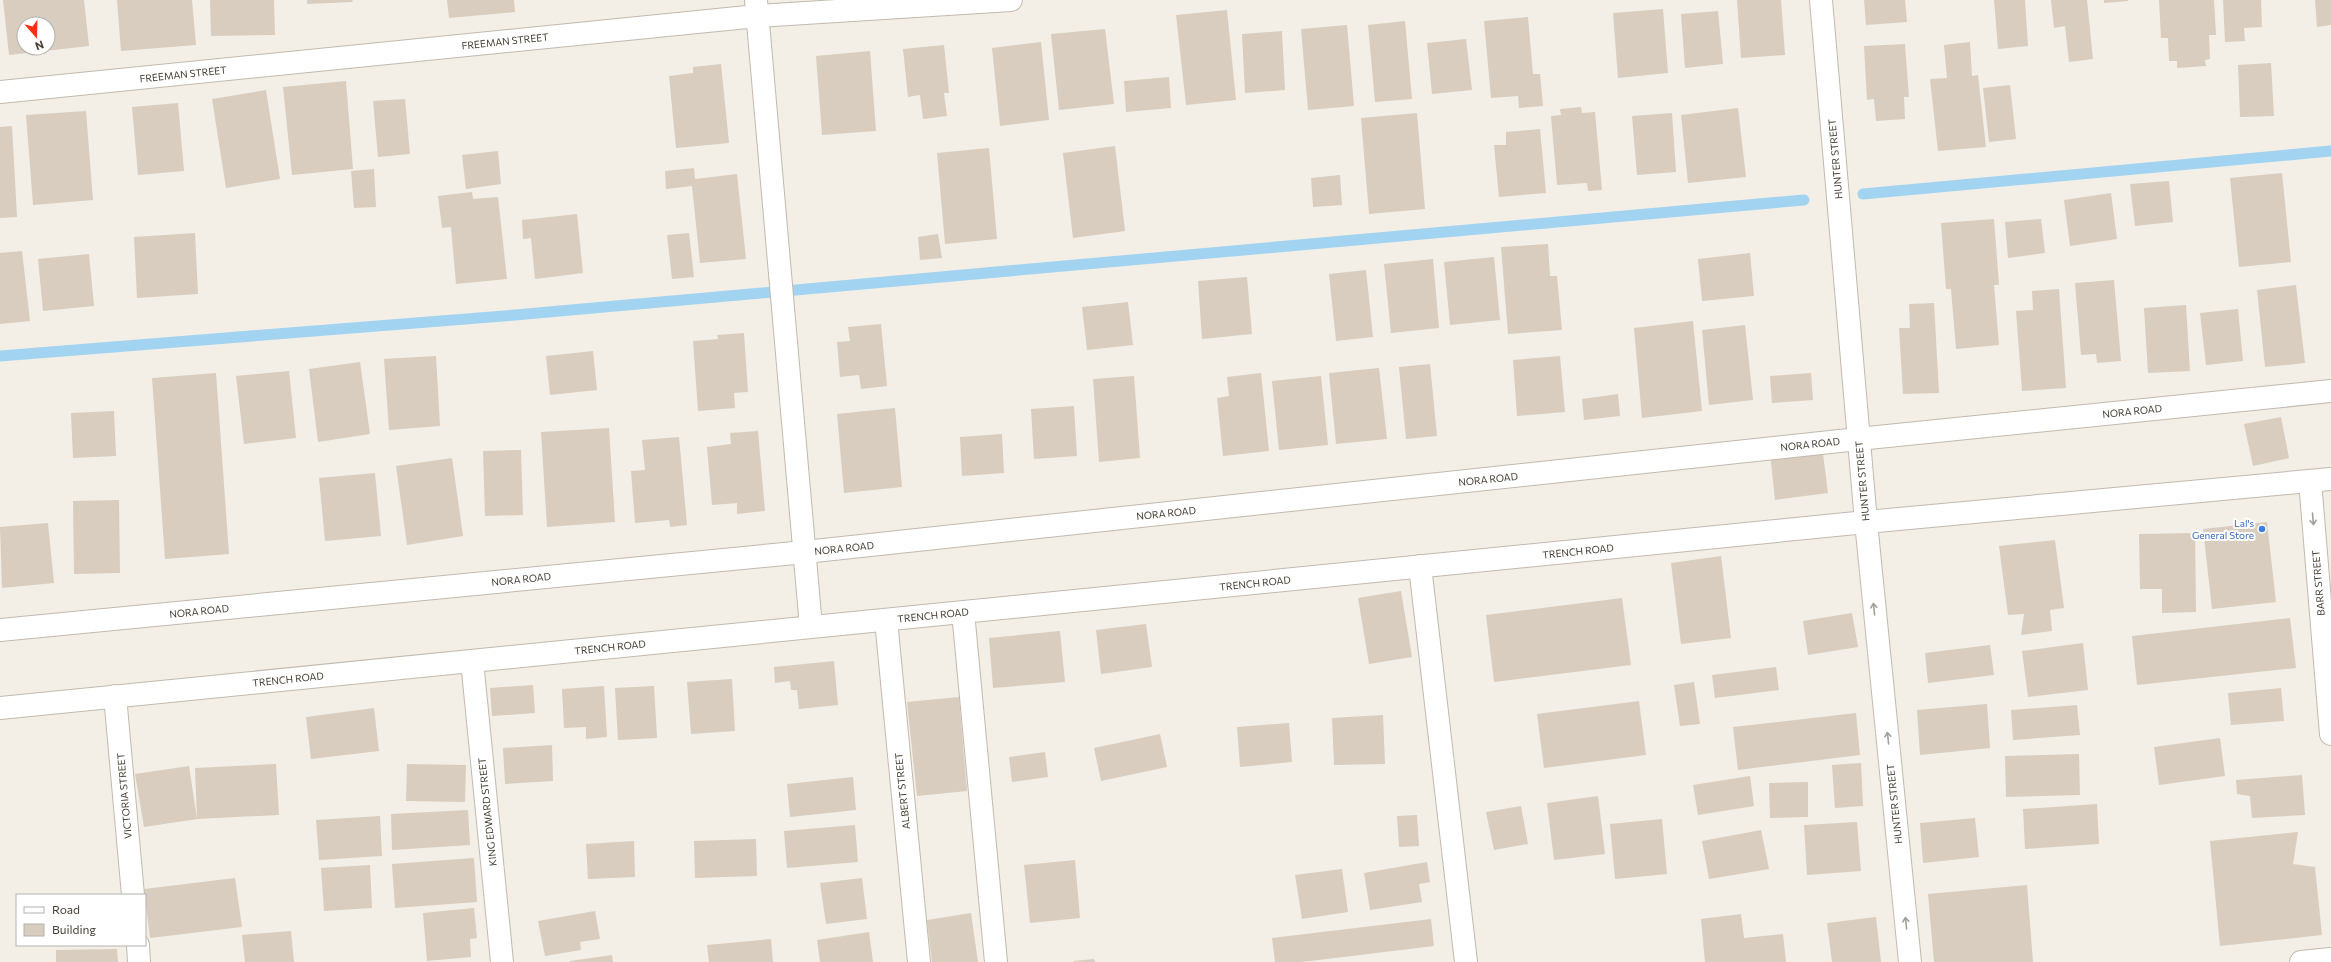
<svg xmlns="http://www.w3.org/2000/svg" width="2331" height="962" viewBox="0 0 2331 962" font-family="Commissioner,sans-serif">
  <rect width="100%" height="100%" fill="#f3efe6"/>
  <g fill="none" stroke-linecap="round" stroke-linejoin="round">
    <!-- stream -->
    <path stroke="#a2d4f1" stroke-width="11" d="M1863,194L2331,151
      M0,356L515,315L1804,200"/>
  </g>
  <!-- building -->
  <path fill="#d8cdbf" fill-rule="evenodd" d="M3,0H84L89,46L9,55ZM24,24H48V48H24Z
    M117,0H192L196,45L121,51Z
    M210,0H274L275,35L211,36Z
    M307,0H352L353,2L307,4Z
    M447,0H514L515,12L449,18Z
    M1737,0H1781L1785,55L1741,58Z
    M1864,0H1905L1907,22L1866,25Z
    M1994,0H2025L2028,46L1998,49Z
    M2051,0H2087L2093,59L2069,62L2065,26L2054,28Z
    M2104,0H2128V1L2104,3Z
    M2159,0H2214L2216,35H2209L2210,59L2205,60L2206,66L2177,68V61H2169L2168,38H2161Z
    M2223,0H2261L2262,27L2244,28L2245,41L2225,42Z
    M2315,0H2331V25L2317,27Z
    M1663,9L1668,73L1618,78L1613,13Z
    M1227,10L1236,100L1186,105L1176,15Z
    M1718,11L1723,64L1685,68L1681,14Z
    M1528,17L1533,74H1540L1543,106L1519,108L1518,96L1491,98L1484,21Z
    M1405,21L1412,99L1375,102L1368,25Z
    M1347,25L1354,106L1308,110L1301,29Z
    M1105,29L1114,104L1059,110L1051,34Z
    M1282,31L1285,90L1245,93L1242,34Z
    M1466,39L1472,90L1432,94L1427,43Z
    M1041,42L1049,120L1000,126L992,48Z
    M1970,42L1972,76L1978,75L1986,147L1938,151L1930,79L1947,78L1944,45Z
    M1905,44L1909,97H1904L1905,119L1876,121L1874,99L1867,100L1864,46Z
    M944,45L949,93H944L947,116L923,119L920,95L908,97L903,49Z
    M870,51L876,131L822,135L816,56Z
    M2271,63L2274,116L2240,117L2238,65Z
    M721,64L729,143L676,148L669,76L693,73V67Z
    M1169,77L1171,108L1126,112L1124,81Z
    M346,81L353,169L292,175L283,87Z
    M2010,85L2016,139L1989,142L1983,88Z
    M266,90L280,179L226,188L212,99Z
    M405,99L410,154L378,157L373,101Z
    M178,103L184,171L138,175L132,107Z
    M1581,107L1582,113L1595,112L1602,190L1588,191L1587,183L1557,185L1551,116L1561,115L1560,109Z
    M1738,108L1746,177L1688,183L1681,115Z
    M86,111L93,200L33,205L26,115Z
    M1417,113L1425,209L1369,214L1361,118Z
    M1672,113L1676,172L1637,175L1632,116Z
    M12,126L17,217L0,218V127Z
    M1540,129L1546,193L1499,197L1494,145H1506V132Z
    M1115,146L1125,231L1073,238L1063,153Z
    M989,148L997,239L945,244L937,153Z
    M498,151L501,184L466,189L462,155Z
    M694,168L695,179L737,174L746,259L700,263L692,186L666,189L665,171Z
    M374,169L376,207L354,208L351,171Z
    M2282,173L2291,262L2239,267L2230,178Z
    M1340,175L1342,205L1313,207L1311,178Z
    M2169,181L2173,222L2135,226L2130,184Z
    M472,192L473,199L498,197L507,279L456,284L451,227L442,228L438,196Z
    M2111,193L2117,239L2070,246L2064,200Z
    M577,214L583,273L535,279L531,238L523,239L522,220Z
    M1994,219L1999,285H1994L1999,345L1956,349L1951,289H1946L1941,223Z
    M2041,219L2045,253L2008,258L2005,222Z
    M195,233L198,294L137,298L134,237Z
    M689,233L694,277L672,279L667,235Z
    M938,234L942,258L920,260L918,237Z
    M1548,244L1550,276H1557L1562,330L1508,334L1501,247Z
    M22,251L30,321L0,324V253Z
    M1750,253L1754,296L1702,301L1698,259Z
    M89,254L94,306L43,311L38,259Z
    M1494,257L1500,320L1450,325L1444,262Z
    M1433,259L1439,328L1391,333L1384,264Z
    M1366,270L1373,337L1336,341L1329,274Z
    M1247,277L1252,334L1202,339L1198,281Z
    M2114,280L2121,361L2097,363L2096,354L2081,355L2075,283Z
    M2296,285L2305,363L2265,367L2257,290Z
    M2059,289L2066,388L2022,391L2016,311L2033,310L2032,291Z
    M1128,302L1133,345L1087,350L1082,307Z
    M1934,303L1939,393L1903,394L1899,328H1910L1909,304Z
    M2186,305L2190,371L2148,373L2144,308Z
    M2238,309L2243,361L2206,365L2200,313Z
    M1693,321L1702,411L1642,418L1634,328Z
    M881,324L887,386L861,389L859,375L840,377L837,342L850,341L848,327Z
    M1745,325L1753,400L1709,405L1702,330Z
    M744,333L748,392L734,393L735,408L698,411L693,341L718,339L717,335Z
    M593,351L597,390L550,395L546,356Z
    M436,356L440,426L389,430L384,359Z
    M1560,356L1565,412L1517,416L1513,360Z
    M360,362L370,434L318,442L309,369Z
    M1430,364L1437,436L1406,439L1399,367Z
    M1379,368L1387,439L1336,444L1329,373Z
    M289,371L296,438L244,444L236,376Z
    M216,373L229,554L165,559L152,378Z
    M1261,373L1269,451L1223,456L1217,398L1229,396L1227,377Z
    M1811,373L1813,400L1772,403L1770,376Z
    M1134,376L1140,458L1099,462L1093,379Z
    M1321,376L1328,445L1279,450L1272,381Z
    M1618,394L1620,416L1584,420L1582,399Z
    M1074,406L1077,456L1034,459L1031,409Z
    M895,408L902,487L844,493L837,414Z
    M114,411L116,456L73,458L71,413Z
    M2281,417L2289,458L2253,466L2244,424Z
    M609,428L615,522L547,527L541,432Z
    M758,431L765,511L737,514V503L712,505L707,447L731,444L730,433Z
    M1002,434L1004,473L962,476L960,437Z
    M679,437L687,525L670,527L669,520L635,523L631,471L645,470L642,440Z
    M1822,446L1828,493L1775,500L1770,453Z
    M521,450L523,515L485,516L483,451Z
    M452,458L463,536L407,545L396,466Z
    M375,473L381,536L325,541L319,478Z
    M119,500L120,573L74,574L73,501Z
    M2267,522L2276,602L2212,609L2203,529Z
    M48,523L54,583L2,588L0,527Z
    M2195,533L2196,612L2162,613V589H2140L2139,534Z
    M2055,540L2064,608L2050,610L2052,631L2021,635L2024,614L2008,615L1999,546Z
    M1721,556L1731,638L1681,644L1671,563Z
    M1401,591L1412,657L1369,664L1358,598Z
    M1622,598L1631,665L1494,682L1486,615Z
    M1852,613L1858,647L1808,655L1803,621Z
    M2290,618L2296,668L2137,685L2132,636Z
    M1146,624L1152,667L1101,674L1096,630Z
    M1060,631L1065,682L993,688L989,638Z
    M2083,643L2088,690L2028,697L2022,651Z
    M1990,645L1994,675L1928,683L1925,653Z
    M834,661L838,705L799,709L797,690H791L790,681L775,683L774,667Z
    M1776,667L1779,690L1715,698L1712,675Z
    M732,679L735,731L691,734L687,682Z
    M1694,682L1700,724L1680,726L1674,685Z
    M533,685L535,713L492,716L490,688Z
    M604,686L607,737L586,739V727L564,728L562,689Z
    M654,686L657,738L618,740L615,688Z
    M2281,688L2284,721L2231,725L2228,693Z
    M959,697L967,791L917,796L907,702Z
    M1639,701L1646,755L1544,768L1537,714Z
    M1987,704L1990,748L1920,755L1917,710Z
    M2077,705L2080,735L2013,740L2011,710Z
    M374,708L379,751L311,759L306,717Z
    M1856,713L1860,755L1738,770L1733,727Z
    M1383,715L1385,764L1334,765L1332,718Z
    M1289,723L1292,762L1240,767L1237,727Z
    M1160,734L1167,767L1101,781L1094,748Z
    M2220,738L2225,776L2159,785L2154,747Z
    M552,745L553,781L505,784L503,748Z
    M1045,752L1048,777L1012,782L1009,757Z
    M2079,754L2080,795L2006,797L2005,756Z
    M1861,763L1863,806L1835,808L1832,765Z
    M276,764L279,815L197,819L144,827L135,774L189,766L197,819L195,768Z
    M407,764L466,765L465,802L406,801Z
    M2302,775L2305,815L2252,818L2250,796L2237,794L2236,780Z
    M1750,776L1754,806L1698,815L1693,785Z
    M853,777L856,810L790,817L787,784Z
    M1808,782V817L1770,818L1769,783Z
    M1598,796L1605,854L1554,860L1547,803Z
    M2097,804L2099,844L2025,849L2023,809Z
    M1521,806L1528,844L1494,850L1486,812Z
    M468,810L470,845L392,850L391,814Z
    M1417,815L1419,846L1399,847L1397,816Z
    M380,816L382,856L319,860L316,820Z
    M1975,818L1979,857L1923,863L1920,823Z
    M1662,819L1667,874L1615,879L1610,824Z
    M1857,822L1861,871L1807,875L1804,825Z
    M855,825L858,862L787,868L784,831Z
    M1761,830L1769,869L1709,879L1702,841Z
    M2298,832L2293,864L2315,867L2322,935L2220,946L2210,841Z
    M756,839L757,876L695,878L694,841Z
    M634,841L635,877L588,879L586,844Z
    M474,858L477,902L395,908L392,864Z
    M1075,860L1080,918L1030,923L1024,865Z
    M1427,862L1430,882L1419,884L1422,902L1370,910L1364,873Z
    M370,865L372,908L324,911L321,868Z
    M1342,869L1348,912L1302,919L1295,875Z
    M235,878L242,927L150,938L144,889Z
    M862,878L867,919L826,924L820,883Z
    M2027,885L2033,962H1934L1928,894Z
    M474,908L477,938L470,939L471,957L427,961L423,913Z
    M595,911L600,939L580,942L581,950L545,956L538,921Z
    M971,913L978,962H932L927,920Z
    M1741,914L1744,938L1783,934L1786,962H1705L1701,919Z
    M1876,917L1881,962H1832L1827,923Z
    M1431,919L1434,946L1302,962H1275L1272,938Z
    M291,931L294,962H245L242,935Z
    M869,932L873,962H820L817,940Z
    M771,939L773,962H709L707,945Z
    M117,949L118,962H56V950Z
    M612,955L613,962H570V961Z
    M1094,959L1095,962H1074V961Z"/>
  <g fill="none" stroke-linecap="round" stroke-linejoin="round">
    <!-- minor casing -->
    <g stroke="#c2b9ac" stroke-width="24">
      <path id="minor" d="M756,0L811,627
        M1821,0L1866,522L1910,962
        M0,92L757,16L1011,0
        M2310,481L2331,734
        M1420,566L1466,962
        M963,612L996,962
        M886,620L919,962
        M0,630L805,552L1858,439L2331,391
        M472,661L502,962
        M115,696L133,895
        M0,708L1866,522L2331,479
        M138,945L139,962
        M2301,962L2331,959"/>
    </g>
    <!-- minor -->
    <use href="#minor" stroke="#fff" stroke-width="22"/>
  </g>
  <!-- one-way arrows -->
  <defs><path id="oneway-shaft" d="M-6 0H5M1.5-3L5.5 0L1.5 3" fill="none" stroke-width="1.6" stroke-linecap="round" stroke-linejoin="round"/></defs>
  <g stroke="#a29f9a">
    <use href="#oneway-shaft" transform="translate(2313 519) rotate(85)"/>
    <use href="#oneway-shaft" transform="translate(1874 609) rotate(-96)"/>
    <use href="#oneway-shaft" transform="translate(1888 738) rotate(-96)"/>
    <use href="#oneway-shaft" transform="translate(1906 923) rotate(-96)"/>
  </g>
  <!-- markers -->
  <circle fill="#3f7fe0" stroke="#fff" stroke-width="1.5" cx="2262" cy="529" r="4"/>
  <g text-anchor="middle" stroke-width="4" stroke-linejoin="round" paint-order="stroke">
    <!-- street labels -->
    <g font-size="10" fill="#463f35" stroke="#fff">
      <text transform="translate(505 41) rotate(-6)" y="4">FREEMAN STREET</text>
      <text transform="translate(183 74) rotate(-6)" y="4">FREEMAN STREET</text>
      <text transform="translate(1835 159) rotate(-95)" y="4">HUNTER STREET</text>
      <text transform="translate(2132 411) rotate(-6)" y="4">NORA ROAD</text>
      <text transform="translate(1810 444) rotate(-6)" y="4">NORA ROAD</text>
      <text transform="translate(1488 479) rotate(-6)" y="4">NORA ROAD</text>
      <text transform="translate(1862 481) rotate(-95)" y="4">HUNTER STREET</text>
      <text transform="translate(1166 513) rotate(-6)" y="4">NORA ROAD</text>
      <text transform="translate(844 548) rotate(-6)" y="4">NORA ROAD</text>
      <text transform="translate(1578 551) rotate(-6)" y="4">TRENCH ROAD</text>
      <text transform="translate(521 579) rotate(-6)" y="4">NORA ROAD</text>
      <text transform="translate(1255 583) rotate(-6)" y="4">TRENCH ROAD</text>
      <text transform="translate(2318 583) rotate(-95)" y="4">BARR STREET</text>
      <text transform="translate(199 611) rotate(-6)" y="4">NORA ROAD</text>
      <text transform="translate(933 615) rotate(-6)" y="4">TRENCH ROAD</text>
      <text transform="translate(610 647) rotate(-6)" y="4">TRENCH ROAD</text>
      <text transform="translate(288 679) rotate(-6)" y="4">TRENCH ROAD</text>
      <text transform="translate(902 791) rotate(-96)" y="4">ALBERT STREET</text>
      <text transform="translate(124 796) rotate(-95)" y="4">VICTORIA STREET</text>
      <text transform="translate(1894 804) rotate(-96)" y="4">HUNTER STREET</text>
      <text transform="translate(487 812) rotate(-96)" y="4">KING EDWARD STREET</text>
    </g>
    <!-- shop labels -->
    <g font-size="10" fill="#366cbe" stroke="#fff" text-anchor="end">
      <text x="2254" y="527">Lal's<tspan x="2254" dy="12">General Store</tspan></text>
    </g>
  </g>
  <!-- legend -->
  <rect x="16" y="894" width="130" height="52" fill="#ffffff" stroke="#b5b2ae"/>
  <rect x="24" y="907" width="20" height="6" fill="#ffffff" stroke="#b5b2ae"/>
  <text x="52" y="914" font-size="12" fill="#463f35">Road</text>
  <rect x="24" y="924" width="20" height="12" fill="#d8cdbf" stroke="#b5b2ae"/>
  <text x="52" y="934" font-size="12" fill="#463f35">Building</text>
  <!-- north arrow -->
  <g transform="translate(36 36) rotate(160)"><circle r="19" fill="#ffffff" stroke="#b5b2ae"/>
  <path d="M0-3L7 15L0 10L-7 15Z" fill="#fc2f15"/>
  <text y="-6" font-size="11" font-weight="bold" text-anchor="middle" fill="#463f35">N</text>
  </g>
</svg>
